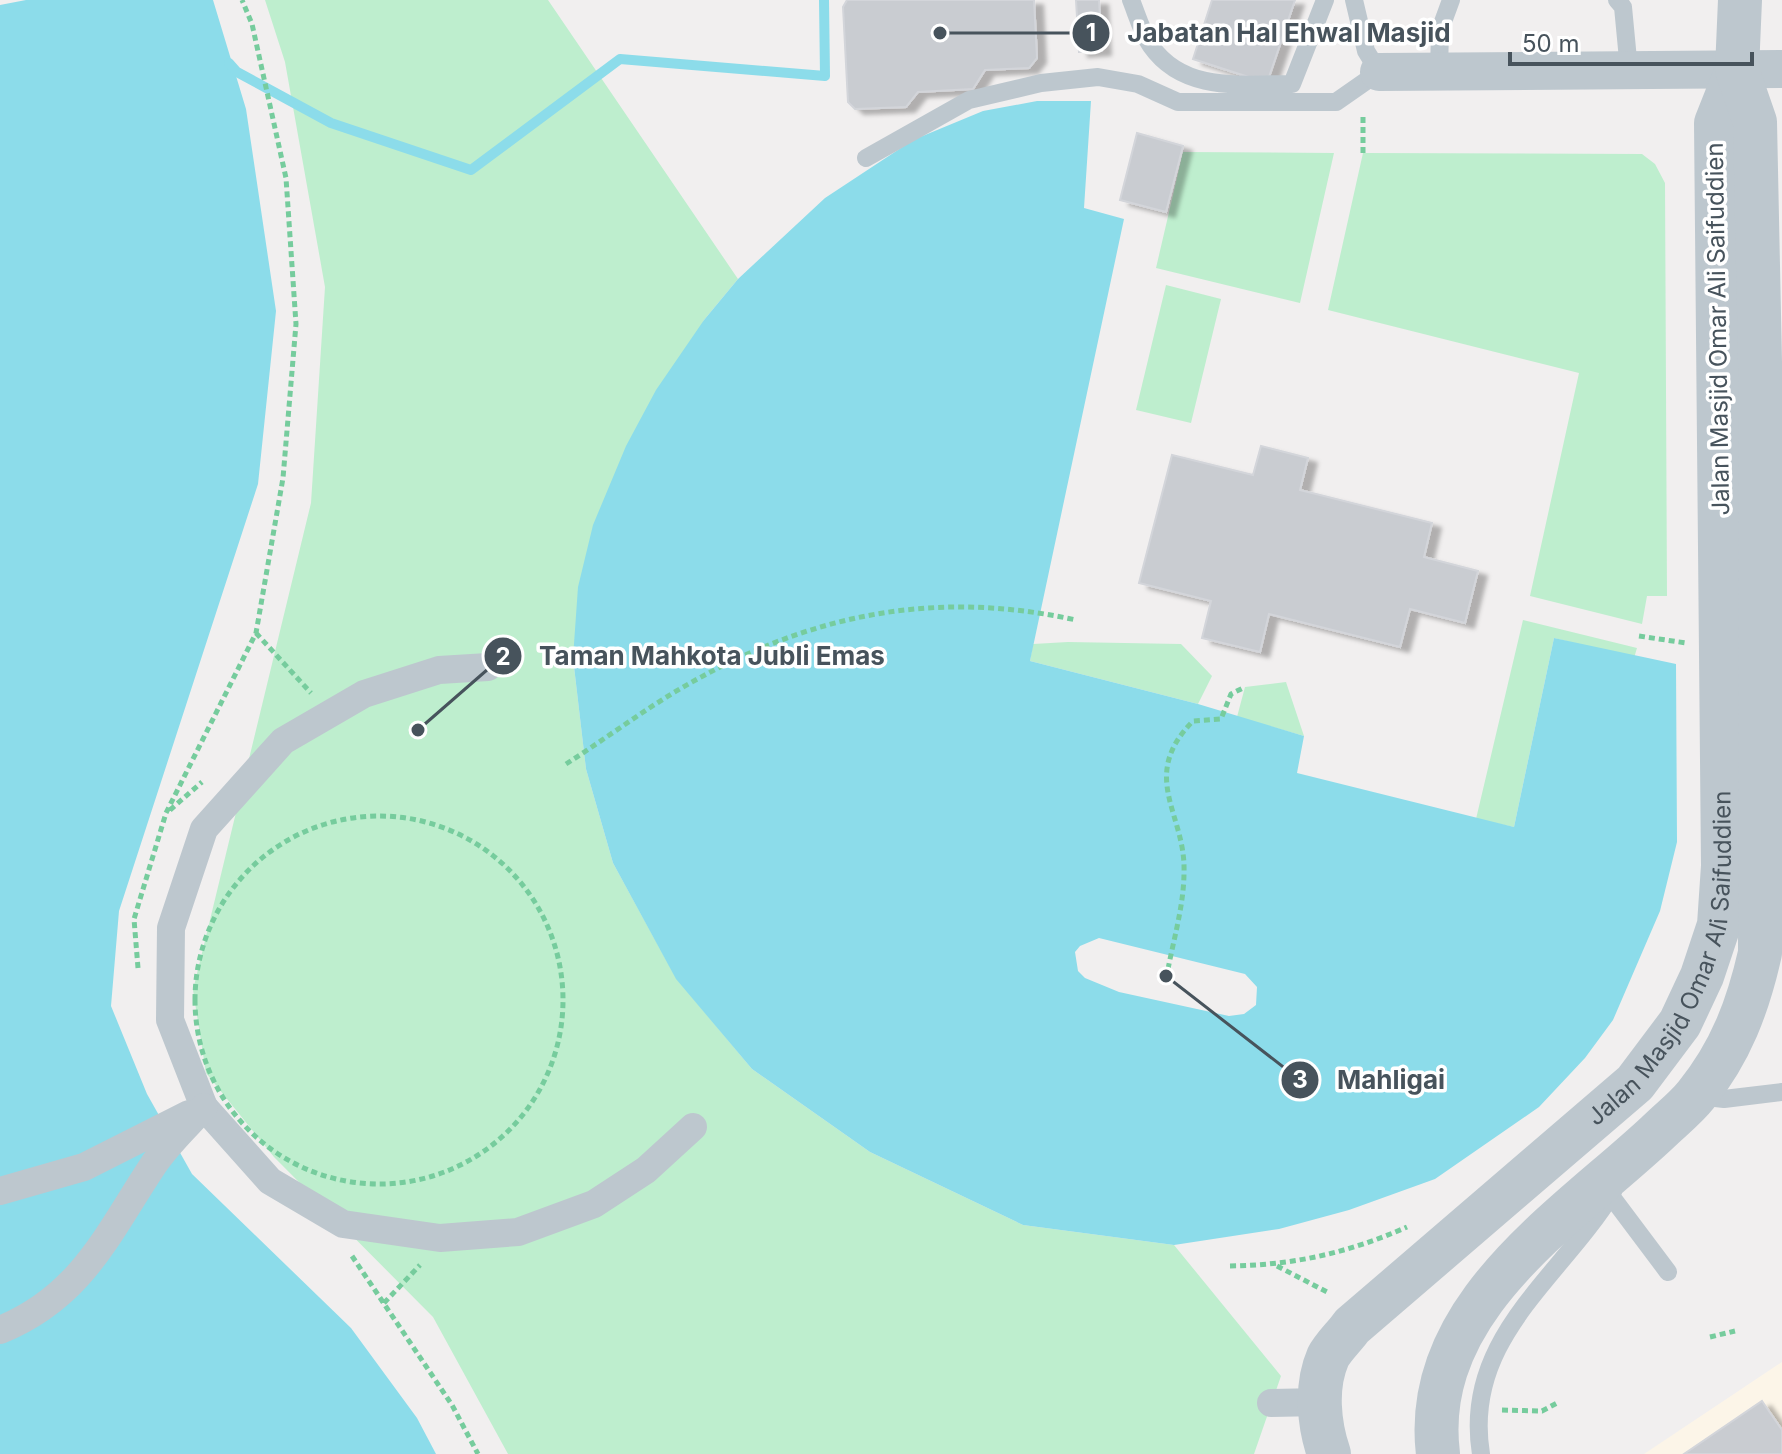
<svg xmlns="http://www.w3.org/2000/svg" width="1782" height="1454" viewBox="0 0 1782 1454" font-family="Inter,sans-serif">
  <defs>
    <filter id="shadow"><feDropShadow dx="9" dy="5" stdDeviation="2" flood-color="#0004"/></filter>
  </defs>
  <rect width="100%" height="100%" fill="#f1efef"/>
  <!-- commercial -->
  <path fill="#fcf5e8" d="M1782,1362V1454H1644Z"/>
  <!-- green -->
  <path fill="#beeece" d="M265,0H548L738,279L704,320L573,658L586,769L613,863L676,978L752,1069L870,1152L1023,1225L1174,1245L1281,1376L1254,1454H508L433,1317L274,1157L206,1073L193,990L311,503L325,287L285,62Z
    M1183,152L1334,153L1300,303L1156,268Z
    M1363,153L1642,154L1655,164L1665,183L1667,596H1647L1642,624L1530,596L1579,373L1328,310Z
    M1166,285L1221,299L1191,423L1136,410Z
    M1523,620L1637,648L1634,658L1554,638L1514,827L1476,819Z
    M1068,642L1181,644L1212,676L1198,704L1030,661L1033,644Z
    M1286,682L1304,736L1237,717L1245,687Z"/>
  <!-- water -->
  <path fill="#8cdcea" fill-rule="evenodd" d="M26,0H213L246,109L276,311L258,484L119,911L111,1006L147,1094L192,1174L351,1328L417,1418L436,1454H0V5Z
    M1037,101H1091L1084,208L1124,219L1030,661L1198,704L1304,736L1297,773L1514,827L1554,638L1676,664L1677,842L1660,911L1613,1020L1585,1058L1539,1107L1435,1179L1349,1210L1279,1229L1174,1245L1023,1225L870,1152L752,1069L676,979L613,863L586,769L573,658L578,587L593,525L626,446L656,390L704,320L738,279L825,198L913,140L983,111ZM1099,938L1245,974L1257,987L1256,1005L1244,1014L1229,1016L1119,992L1085,978L1078,971L1075,952L1080,946Z"/>
  <g fill="none" stroke-linecap="round" stroke-linejoin="round">
    <!-- stream -->
    <path stroke="#8cdcea" stroke-width="10" d="M229,63L237,72L331,123L471,170L620,59L825,76L824,0"/>
  </g>
  <!-- building -->
  <path fill="#c9ccd1" stroke="#d3d5da" stroke-width="2" filter="url(#shadow)" d="M847,0H1034L1037,58L1029,68L985,70L973,89L918,92L906,107L855,109L848,102L843,7Z
    M1076,0H1099L1102,50L1079,52Z
    M1212,0H1295L1267,83L1193,59Z
    M1137,133L1183,146L1166,212L1120,200Z
    M1261,446L1308,458L1300,490L1432,523L1424,557L1478,571L1465,623L1410,609L1400,647L1269,614L1260,652L1202,638L1211,601L1139,583L1172,455L1253,475Z
    M1762,1401L1782,1430V1454H1684Z"/>
  <g fill="none" stroke-linecap="round" stroke-linejoin="round">
    <!-- path -->
    <path stroke="#76cc9d" stroke-width="5" stroke-dasharray="6 4" stroke-linecap="butt" d="M1363,153V114
      M256,633L311,693
      M1639,636L1686,643
      M566,764C602,741 637,715 673,693C802,616 929,588 1076,620
      M170,810L202,782
      M195 1000a184 184 0 1 1 368 0a184 184 0 1 1-368 0Z
      M138,968L134,919L166,813L256,633L283,478L296,324L286,178L252,24L242,0
      M1168,969C1174,938 1184,904 1184,872C1186,814 1138,777 1193,721L1221,719L1231,694L1245,687
      M352,1256L452,1405L478,1454
      M1230,1266C1294,1265 1348,1253 1407,1227
      M1277,1266L1327,1292
      M384,1303L420,1265
      M1710,1337L1735,1331
      M1502,1410L1542,1411L1559,1402"/>
    <!-- service -->
    <path stroke="#bdc7ce" stroke-width="18" d="M1131,0C1137,15 1142,33 1151,46C1184,93 1242,84 1292,84L1325,0
      M1617,0L1623,7L1629,70
      M1439,72L1440,30L1451,0
      M866,158L969,100L1041,83L1098,77L1138,84L1178,102H1336L1379,72L1366,51L1354,0
      M1698,1096L1724,1099L1782,1092
      M1611,1196L1668,1272
      M1481,1454C1462,1338 1561,1278 1613,1192"/>
    <!-- pedestrian -->
    <path stroke="#bdc7ce" stroke-width="28" d="M488,667L439,670L364,694L283,741L204,829L171,928L170,1020L204,1107L270,1181L343,1224L440,1238L518,1232L594,1204L646,1170L693,1127
      M1271,1403L1321,1402"/>
    <!-- minor -->
    <path stroke="#bdc7ce" stroke-width="38" d="M1379,72L1782,69"/>
    <!-- tertiary -->
    <g stroke="#bdc7ce" stroke-width="44">
      <path id="s1" d="M1329,1454C1319,1425 1315,1387 1328,1357C1333,1347 1345,1336 1352,1326L1635,1083L1680,1023L1702,976L1719,925L1723,866L1716,123L1737,70"/>
      <path d="M1438,1454C1420,1308 1565,1219 1657,1133C1670,1120 1685,1109 1696,1095C1731,1052 1748,1006 1760,953L1761,410L1755,122L1737,70L1740,0"/>
    </g>
    <!-- pedestrian-bridge -->
    <path stroke="#bdc7ce" stroke-width="28" d="M0,1191L84,1167L189,1114
      M0,1330C81,1297 107,1235 152,1167C166,1145 187,1126 204,1107"/>
  </g>
  <g text-anchor="middle" stroke-width="7" stroke-linejoin="round" paint-order="stroke">
    <!-- street labels -->
    <g font-size="24" fill="#47535c" stroke="#fff">
      <text transform="translate(1718 329) rotate(-91)" y="8">Jalan Masjid Omar Ali Saifuddien</text>
      <text dy="8" stroke="none"><textPath href="#s1" startOffset="640">Jalan Masjid Omar Ali Saifuddien</textPath></text>
    </g>
  </g>
  <!-- callouts -->
  <path fill="none" stroke="#47535c" stroke-width="3" d="M940 33L1091 33M418 730L503 656M1166 976L1300 1080"/>
  <g fill="#47535c" stroke="#fff" stroke-width="3">
    <circle cx="940" cy="33" r="8"/>
    <circle cx="418" cy="730" r="8"/>
    <circle cx="1166" cy="976" r="8"/>
    <circle cx="1091" cy="33" r="20"/>
    <circle cx="503" cy="656" r="20"/>
    <circle cx="1300" cy="1080" r="20"/>
  </g>
  <g font-size="24" text-anchor="middle" font-weight="bold" fill="#fff">
    <text x="1091" y="41">1</text>
    <text x="503" y="665">2</text>
    <text x="1300" y="1088">3</text>
  </g>
  <g font-size="26" text-anchor="middle" font-weight="bold" fill="#47535c" stroke="#fff" stroke-width="7" stroke-linejoin="round" paint-order="stroke">
    <text x="1289" y="42">Jabatan Hal Ehwal Masjid</text>
    <text x="712" y="665">Taman Mahkota Jubli Emas</text>
    <text x="1391" y="1089">Mahligai</text>
  </g>
  <!-- scale -->
  <path d="M1510 52v12h242v-12" fill="none" stroke="#47535c" stroke-width="4"/>
  <text x="1522" y="52" font-size="24" fill="#47535c" stroke="#ffffff" stroke-width="6" paint-order="stroke">50 m</text>
</svg>
